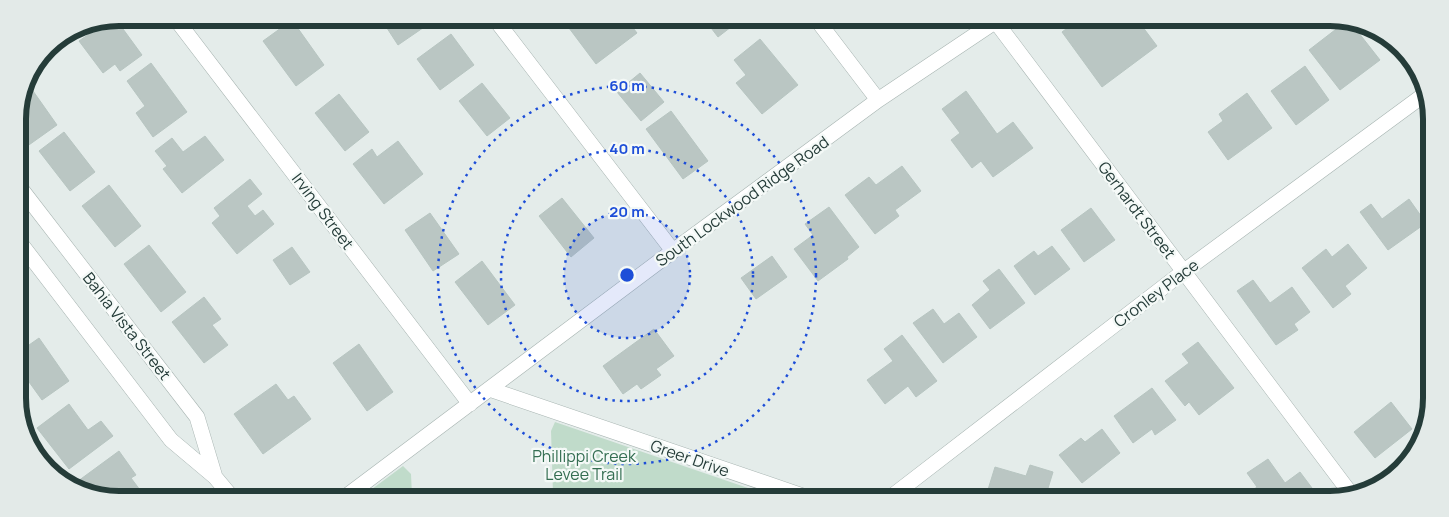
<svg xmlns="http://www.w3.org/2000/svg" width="1449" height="517" viewBox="0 0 1449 517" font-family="Manrope,sans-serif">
  <rect width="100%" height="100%" fill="#e4ecea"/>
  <!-- green -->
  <path fill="#c0dbca" d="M555,422L774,497L479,496L553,494L551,431Z
    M403,466L411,474L412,496L364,495Z"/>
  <!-- building -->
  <path fill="#bac6c3" stroke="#b7c5c1" d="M115,18L142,55L120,71L115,64L103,73L79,41L109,20Z
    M388,19H432L433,21L398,45L383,22Z
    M580,19L627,20L637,33L596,64L569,28Z
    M292,20L324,65L296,86L263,41Z
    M705,20H740L718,37Z
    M1075,22H1100L1106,30L1118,22H1139L1157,46L1102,87L1062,32Z
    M1344,23H1351L1380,60L1340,90L1309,50Z
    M451,34L474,65L440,90L417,59Z
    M760,39L798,85L762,114L736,83L746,75L734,60Z
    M151,63L187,112L153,137L136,113L145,106L127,81Z
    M1305,66L1329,100L1296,125L1271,91Z
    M640,73L664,102L641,121L617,92Z
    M26,81L57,125L26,147L19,136L25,132L18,122V112Z
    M482,83L510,118L487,136L459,101Z
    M966,91L997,134L1013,122L1033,148L993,177L981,161L972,168L951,140L960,133L942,109Z
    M1247,93L1272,128L1228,160L1208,132L1223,121L1219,114Z
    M339,94L369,132L345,151L315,113Z
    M671,111L708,161L683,179L646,129Z
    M64,132L95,172L70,191L39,151Z
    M205,136L224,160L182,193L163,169L167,166L155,151L172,138L183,152Z
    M398,141L423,174L384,204L353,164L372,149L377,157Z
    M902,166L921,191L895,210L899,216L875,234L845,195L869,177L876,185Z
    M250,179L262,194L247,206L255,216L263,210L274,224L237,254L212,223L220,216L214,208Z
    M109,185L141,226L115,247L82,206Z
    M562,198L594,238L571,257L539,216Z
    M1409,199L1426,223L1388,250L1360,212L1371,204L1382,219Z
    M829,207L859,247L847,257L848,259L818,281L794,249L813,235L805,224Z
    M1091,208L1115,240L1084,262L1061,230Z
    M430,213L459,254L433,271L405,230Z
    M1348,244L1367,268L1345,286L1351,294L1333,308L1302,268L1326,249L1332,257Z
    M149,245L186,292L161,312L124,264Z
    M1052,246L1070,269L1035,295L1014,266L1034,251L1038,256Z
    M292,247L310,272L290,285L273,260Z
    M772,256L787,277L756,299L741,278Z
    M482,261L515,305L488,325L455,282Z
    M999,269L1025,303L990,329L972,305L990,290L983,281Z
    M1253,280L1270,303L1292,287L1310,312L1294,324L1298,330L1276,345L1237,291Z
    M204,297L221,319L212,325L228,345L204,363L172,322Z
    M933,309L944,324L959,313L977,337L943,363L913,323Z
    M654,329L674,356L656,369L661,375L641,389L637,384L623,394L603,366Z
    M902,335L937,381L916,397L908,386L885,404L867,380L893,361L884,349Z
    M39,338L69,381L42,400L19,368V352Z
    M1198,342L1234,388L1199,415L1189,402L1185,406L1165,381L1189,363L1182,354Z
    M359,344L393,392L367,411L333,363Z
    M276,384L288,400L294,396L311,419L263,454L234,414Z
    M1152,388L1176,420L1155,435L1152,429L1133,443L1114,416Z
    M1391,402L1412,429L1375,458L1354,432Z
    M69,404L88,430L101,421L113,436L69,469L37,428Z
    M1102,429L1120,453L1082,483L1059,455L1081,438L1085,442Z
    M119,451L136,475L131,478L143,494H87L75,486L74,484Z
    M1268,459L1285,483L1300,472L1312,488L1297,499H1247L1245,496L1257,487L1247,473Z
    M1030,465L1053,472L1045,498H990L986,496L995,467L1026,476Z"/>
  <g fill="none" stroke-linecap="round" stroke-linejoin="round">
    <!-- minor casing -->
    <g stroke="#a7b4b1" stroke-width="16">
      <path id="minor" d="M175,18L470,404
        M495,19L673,251
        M817,20L878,100
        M996,22L1351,494
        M489,389L806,497
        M348,495L673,251L878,100L996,21
        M891,497L1183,272L1425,94"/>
    </g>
    <!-- tertiary casing -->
    <g stroke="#a7b4b1" stroke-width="16">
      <path id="tertiary" d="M18,185L197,417L215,477
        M18,240L171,440L215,477L230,495"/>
    </g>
    <!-- minor -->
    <use href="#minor" stroke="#fff" stroke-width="15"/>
    <!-- tertiary -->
    <use href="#tertiary" stroke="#fff" stroke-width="15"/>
  </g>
  <!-- distance rings -->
  <circle cx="627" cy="275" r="63" fill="#1d4ed8" fill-opacity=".12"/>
  <g fill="none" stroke="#1d4ed8" stroke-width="2.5" stroke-dasharray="2.5 5">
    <circle cx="627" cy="275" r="63"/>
    <circle cx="627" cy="275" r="126"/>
    <circle cx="627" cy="275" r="189"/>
  </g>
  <g text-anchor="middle" stroke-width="4.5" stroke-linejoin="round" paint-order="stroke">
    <!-- street labels -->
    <g font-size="16" fill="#253c39" stroke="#f4f9f7">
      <text transform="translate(742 201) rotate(-36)" y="6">South Lockwood Ridge Road</text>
      <text transform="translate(1137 210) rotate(53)" y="6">Gerhardt Street</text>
      <text transform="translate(323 211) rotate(53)" y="6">Irving Street</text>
      <text transform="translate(1156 293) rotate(-37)" y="6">Cronley Place</text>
      <text transform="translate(127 326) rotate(52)" y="6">Bahia Vista Street</text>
      <text transform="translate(690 458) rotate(19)" y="6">Greer Drive</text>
    </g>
    <!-- park labels -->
    <g font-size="16" fill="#346e52" stroke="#f4f9f7">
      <text x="584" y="462">Phillippi Creek<tspan x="584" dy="18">Levee Trail</tspan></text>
    </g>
  </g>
  <!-- crop -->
  <path d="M0 0H1449V517H0ZM119 26H1330A93 93 0 0 1 1423 119V398A93 93 0 0 1 1330 491H119A93 93 0 0 1 26 398V119A93 93 0 0 1 119 26Z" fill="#e3eae8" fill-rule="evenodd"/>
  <path fill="none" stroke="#253c39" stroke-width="6" d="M119 26H1330A93 93 0 0 1 1423 119V398A93 93 0 0 1 1330 491H119A93 93 0 0 1 26 398V119A93 93 0 0 1 119 26Z"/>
  <circle cx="627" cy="275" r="8" fill="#1d4ed8" stroke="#f4f9f7" stroke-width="2.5"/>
  <g font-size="15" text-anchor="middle" font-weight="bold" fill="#1d4ed8" stroke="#f4f9f7" stroke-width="4.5" stroke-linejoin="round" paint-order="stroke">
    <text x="627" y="91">60 m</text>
    <text x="627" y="154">40 m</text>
    <text x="627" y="217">20 m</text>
  </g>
</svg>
